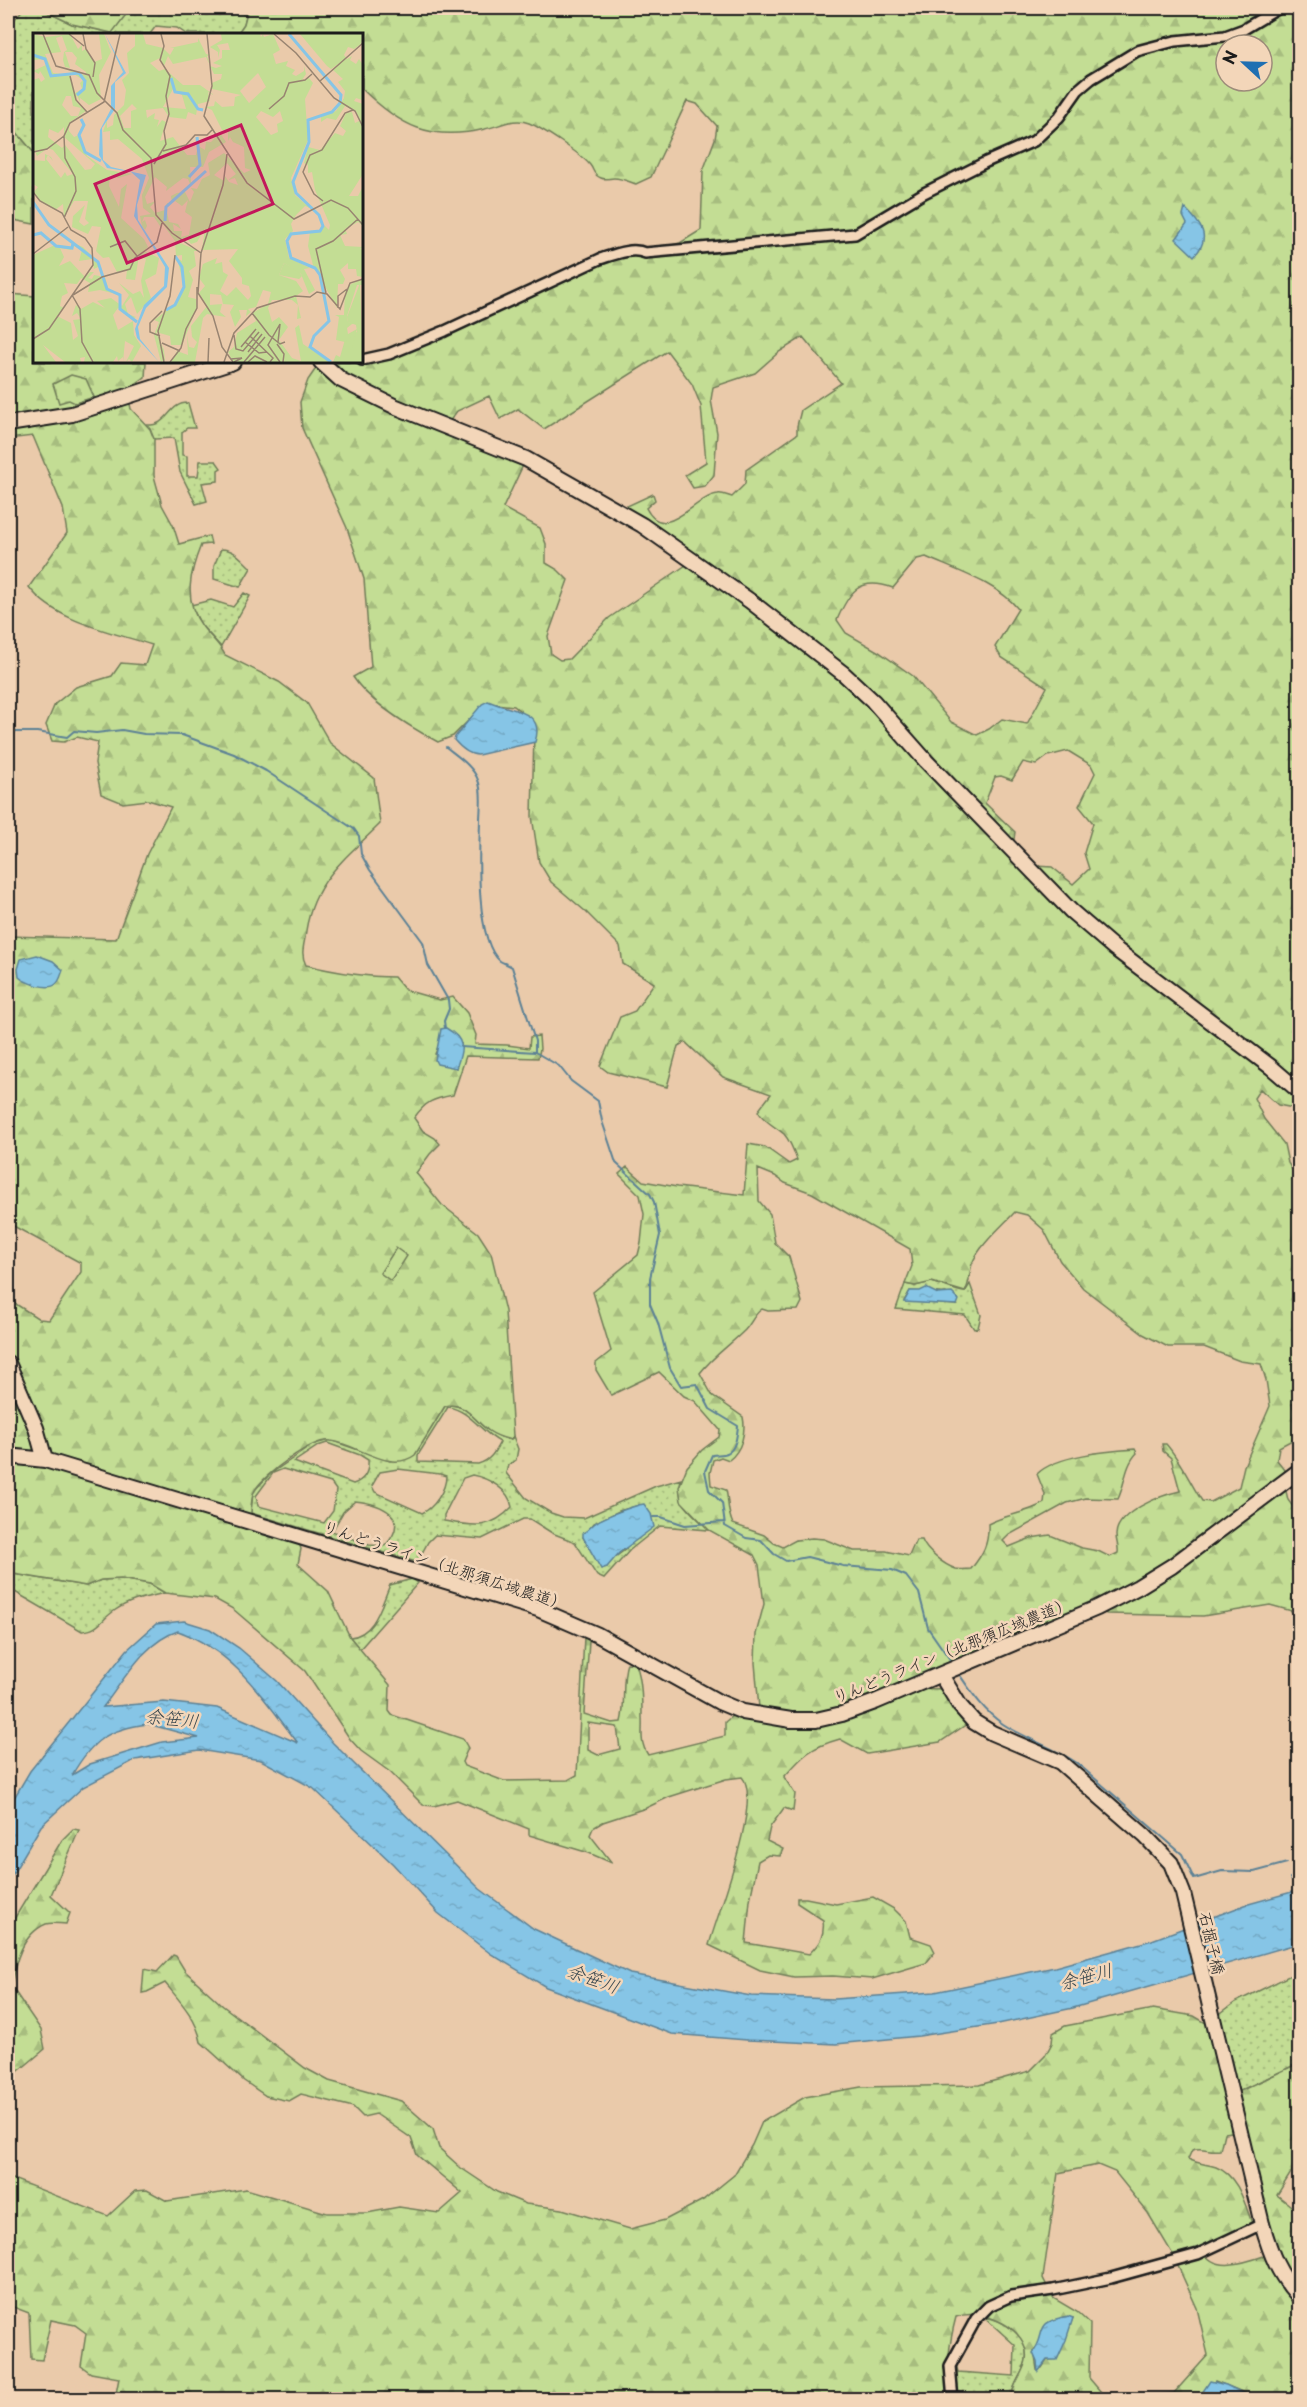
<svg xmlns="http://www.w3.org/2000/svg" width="1307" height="2407" viewBox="0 0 1307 2407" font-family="'Playpen Sans','Klee One',sans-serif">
  <defs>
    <pattern id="grass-dots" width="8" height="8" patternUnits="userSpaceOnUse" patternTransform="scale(1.5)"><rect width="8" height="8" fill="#c3dd94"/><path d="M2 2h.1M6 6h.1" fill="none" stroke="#a7bd7f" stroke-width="1.8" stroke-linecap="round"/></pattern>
    <pattern id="forest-firs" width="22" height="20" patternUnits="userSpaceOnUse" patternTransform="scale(1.5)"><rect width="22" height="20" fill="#c3dd94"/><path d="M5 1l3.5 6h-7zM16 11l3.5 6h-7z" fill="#a7bd7f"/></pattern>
    <pattern id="cemetery-stones" width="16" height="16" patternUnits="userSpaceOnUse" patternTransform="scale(1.5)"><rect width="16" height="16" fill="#c3dd94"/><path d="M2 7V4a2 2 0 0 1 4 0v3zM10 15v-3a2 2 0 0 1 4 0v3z" fill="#a7bd7f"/></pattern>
    <pattern id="water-ripples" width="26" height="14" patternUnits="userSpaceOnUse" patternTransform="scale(1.5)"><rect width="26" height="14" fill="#86c5e6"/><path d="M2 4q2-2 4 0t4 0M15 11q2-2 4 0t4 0" fill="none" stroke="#73a9c5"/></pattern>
  </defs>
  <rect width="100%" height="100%" fill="#eacaaa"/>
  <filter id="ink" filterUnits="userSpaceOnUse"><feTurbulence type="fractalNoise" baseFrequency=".0167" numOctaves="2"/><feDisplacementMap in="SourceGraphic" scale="12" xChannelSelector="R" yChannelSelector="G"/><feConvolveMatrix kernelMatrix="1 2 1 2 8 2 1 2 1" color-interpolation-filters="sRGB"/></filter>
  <g filter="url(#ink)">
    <!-- grass -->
    <path fill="url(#grass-dots)" stroke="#707c58" stroke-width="1.5" fill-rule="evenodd" d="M24,8H39L72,24L111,33L131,8H248L244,24L237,34H186L177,28L156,26L150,34H34V153L8,122V27Z
      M188,403L195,428H187L182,432V455L187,456V476H198L200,461H216L221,468L218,470V481L202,483L207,501L196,504L180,472L174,438L154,439L145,425C170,427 167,403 188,403Z
      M221,549C235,549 241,559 251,568L240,587L214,579V566Z
      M244,593L250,596L221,647L201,625L191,605L211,600L233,607Z
      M931,1282C942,1284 956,1292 965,1292L970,1284L981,1315L978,1328L974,1329L965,1315L896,1309L905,1284L915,1286ZM910,1291C920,1291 938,1294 946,1293L957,1305L904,1301Z
      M452,1405C468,1407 475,1420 488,1430C495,1435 503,1438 511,1440L513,1436L518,1449L516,1460L508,1465L506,1473L526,1498L551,1513L563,1517L584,1518L656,1486L681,1479C675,1505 693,1512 709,1530L660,1526L630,1550L604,1579L597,1576L575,1542L552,1533L530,1519H523L482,1539L435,1535L428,1542L421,1555L423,1560L416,1562L251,1513L253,1492L270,1474L314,1444L330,1440L390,1461L415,1454L445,1406ZM448,1407C469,1410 481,1432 500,1442C494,1453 490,1461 478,1464L418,1462V1455ZM327,1443L360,1455L368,1460C369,1472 365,1480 353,1484L294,1462L318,1446ZM283,1469L331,1483L336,1490L333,1511L324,1523L258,1506L256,1496L273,1473ZM398,1469L440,1474L446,1476C446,1490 434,1508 422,1513L375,1492L372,1486L380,1472ZM472,1475C488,1478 509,1489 512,1507C490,1531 472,1526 444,1521V1515L463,1478ZM355,1501C382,1504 412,1516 385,1546L369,1545L332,1531L343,1512ZM639,1505L626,1549L610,1561L607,1567L601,1568L583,1537L594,1523L619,1511Z
      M8,1573L86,1586L101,1580L121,1579L150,1584L165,1593C147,1597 129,1600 114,1611C101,1620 99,1630 82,1631L8,1588Z
      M412,1579L418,1583L359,1650L350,1637C375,1635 381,1605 390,1585Z
      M1299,1971V2063L1237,2092L1218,2015L1236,2002Z
      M984,2317C1004,2320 1030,2336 1026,2360C1024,2373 1012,2384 1011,2399H955L952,2371L956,2364L958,2372L1014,2376L1015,2345Z"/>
    <!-- forest -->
    <path fill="url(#forest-firs)" stroke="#707c58" stroke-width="1.5" fill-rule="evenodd" d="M39,8H131L112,33L72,24Z
      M248,8H1299V1109L1278,1105L1260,1089L1254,1098L1264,1119L1284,1144L1288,1163L1299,1181V1400L1292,1404L1298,1422L1296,1438L1279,1447L1277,1460L1285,1470L1283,1478L1288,1500L1299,1515V1613L1270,1605L1203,1616L1107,1614L1090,1609L922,1688L942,1689L967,1724L940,1742L867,1754L840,1739C811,1747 803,1755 784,1777L795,1794L793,1811L784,1808L770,1827L767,1841L783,1849L780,1856L768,1855L758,1861L750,1900L746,1943L809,1954C820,1943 825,1935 823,1920L797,1903V1898H806L836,1904L873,1897L894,1909L906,1921L910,1937L931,1944L935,1952L926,1963L872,1979L833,1976L794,1977L760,1970L709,1945C717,1915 763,1799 742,1777L726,1779L669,1797L646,1808L603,1822L593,1828L590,1835L612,1863L589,1853L529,1835V1829L457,1800L434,1806L423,1805L390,1772L361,1751L350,1739L305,1671L233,1609L215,1599L165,1593L150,1584L121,1579L101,1580L86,1586L8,1573V1299L39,1319L49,1320L81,1272V1263L8,1223V936L116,939L147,854L171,807L148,800L123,803L101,794L95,763L98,742L77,737L64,742L52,741L46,725L55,704L76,687L112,676L121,663L145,665L152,645C113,632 55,622 29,587L67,533L63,508L33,436L8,439V299L10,294L34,296V362H146L145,377L127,390L131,409L150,429L154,439V476L162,505L173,525L179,544L209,536L211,544L201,545C190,572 183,600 202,626C209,636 219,643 225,655L279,682L307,703L330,743L374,778L380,824C343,861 311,882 305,938C303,948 301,956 306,965C335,972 364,977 394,977L405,990L440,1000L453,997L467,1013L476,1035L475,1044L507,1045L529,1048L530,1037L539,1036L540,1049L538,1058L466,1056L453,1095C433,1099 426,1101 414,1118L423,1131L435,1138L440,1144L430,1154L416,1173L442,1205L478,1233L491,1253L505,1311L513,1436L511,1440C503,1438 496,1436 489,1431C474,1421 466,1401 445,1406L415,1455C390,1474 358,1444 331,1441C312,1438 265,1474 255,1490C251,1496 251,1506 251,1513L261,1527L299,1543L301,1549L298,1564L328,1591L350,1637L390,1685L389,1711L392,1715L463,1739L468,1748L462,1762L464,1766L504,1781L568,1780L577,1775L584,1637L589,1641L584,1714L612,1723L621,1722C626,1703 621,1682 627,1663L636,1664C642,1680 642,1701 642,1718C643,1732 639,1742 648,1755L725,1736V1722L732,1716L746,1719L756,1718L759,1708L755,1663L756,1634L764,1604L759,1565L754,1555L709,1530L681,1501L679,1487L687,1467L702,1450L719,1437L720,1430L695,1401L684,1396L659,1372L611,1395L596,1370V1363L611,1351L593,1292L638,1255L641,1243L644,1214L640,1195L619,1174L627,1167L643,1181L677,1187L744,1195L748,1144L765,1147L789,1164L797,1160C794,1151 791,1142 784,1134C775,1126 764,1122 758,1111L771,1094L723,1077L685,1042L678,1046L667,1087L608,1072L600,1066L620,1017L635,1011L654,983L623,964L620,946L585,911L551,882L539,862L532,816L534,733L531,720L514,706L486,703L453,736L438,742C412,728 369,702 353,677L371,667L364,579L347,528L302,428L300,402L308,380L317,367L332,362L375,363L607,260L680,243L701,230L703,171L715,139L717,126L697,104L687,101L651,177L636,184C630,182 621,178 614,178C610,178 605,180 601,178C593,175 594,170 590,165C581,154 542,128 529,123C514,117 500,126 485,129C430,142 400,126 362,89V34H237L244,24ZM1226,45H1262V81H1226ZM803,337L841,383L801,410L797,426V434L746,470L745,484L732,497C728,496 722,493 718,494C695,496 665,545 646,508L655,500L653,494L625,507L624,510L693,555L686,565L609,618L569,659L560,660L551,654L548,636L568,580L558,570L546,563V544L540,528L503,508L524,463L449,422L457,411L489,396L500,419L518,409L544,429L667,351L692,384L701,406L706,462L685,475L693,488L705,486L714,475L717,433L711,400L713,387L755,373L779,352ZM926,557C955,570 999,584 1018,609L995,647L1001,657L1047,687L1027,724L1002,719L989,729L977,735L951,722L913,676L879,652L846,633L837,620C849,592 859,576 893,588L917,559ZM1068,751L1091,765L1095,773L1079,806L1093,823L1084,853L1089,869L1073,884L1052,867L1035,866L1013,846L1015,832L985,803L995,777L1001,776L1012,780L1023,762L1036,765L1048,756ZM461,1044L456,1068L435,1054L438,1047ZM758,1169L775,1176L785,1183L812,1193L910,1249L912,1266L905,1284L915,1286L932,1282L965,1292C970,1283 969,1274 972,1264C978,1247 1002,1226 1015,1212L1027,1215L1044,1230L1060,1261L1083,1288L1143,1334L1168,1347H1204L1240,1361L1261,1364L1266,1380L1270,1406L1244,1466L1239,1487L1211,1502L1202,1501C1190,1483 1181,1461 1166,1444H1162L1163,1451L1171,1458L1180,1491C1162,1495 1116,1512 1116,1535C1116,1542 1119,1546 1118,1553L1110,1557L1098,1551L1082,1548L1050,1535L1031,1538L1009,1547L1003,1541L1009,1535L1067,1503L1086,1498L1118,1499C1125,1485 1125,1465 1137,1453L1135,1449C1108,1451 1056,1455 1037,1474L1045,1494L1044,1503C1026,1514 1006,1514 988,1524C989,1544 983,1554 971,1569C966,1569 960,1570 956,1569C944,1565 926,1551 922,1540H916L909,1556L886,1551H854L824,1539L812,1538L796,1540L783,1547L774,1543L764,1535L733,1524C727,1512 729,1502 726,1490L711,1485L710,1473L713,1460L721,1457L729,1460C742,1450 746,1432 743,1417L712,1395L700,1373C713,1356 730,1345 745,1330C752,1323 753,1315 762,1309L768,1311L798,1310L802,1302L789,1257L775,1243L770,1214L759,1201ZM588,1723L617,1727L620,1749L598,1755L588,1750Z
      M8,122L34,153V224L8,219Z
      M73,1829L79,1830L51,1895L70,1913L66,1924C60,1924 51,1922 46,1924C22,1934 15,1963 11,1986L41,2030L45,2049L8,2080V1929L62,1840Z
      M173,1955L176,1956L185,1971L223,2006L305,2068L329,2081L401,2101L433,2129L439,2148L461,2168L497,2192L526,2204L562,2209L630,2229L665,2220L703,2200L734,2175L752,2145L762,2122L805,2097L861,2087L979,2085L1030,2071L1045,2056L1052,2043L1053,2033L1065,2026L1153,2009L1194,2016L1206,2023L1222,2070L1228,2097L1299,2063V2160L1277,2195L1299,2212V2399H1255L1245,2393L1215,2381L1204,2395L1213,2399H1126L1174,2393L1208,2355L1197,2308L1172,2253L1148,2213L1115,2172L1098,2165L1058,2173L1043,2278L1053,2298L1077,2312L1090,2324L1089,2378L1106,2398L1117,2399H1011C1012,2384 1024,2373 1026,2360C1031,2328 981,2307 956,2317C948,2347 947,2368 949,2399H115L119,2378L91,2373L81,2366L86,2333L75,2325L51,2320L42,2360L31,2359L29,2313L8,2305V2177L108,2216L135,2191L147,2190L167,2201L246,2189L327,2213H367L399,2207L439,2213L462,2193L417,2155L411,2138L376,2114L363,2117L353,2107L301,2094L289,2101L266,2096L244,2081L201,2042C197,2019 180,2001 165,1983L147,1992L142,1993L144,1969L157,1972ZM1231,2132L1246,2149L1273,2253C1254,2259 1214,2277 1203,2250L1253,2226C1245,2205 1239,2176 1216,2167C1206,2164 1198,2164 1188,2159L1192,2150C1202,2146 1209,2152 1220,2150L1224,2133ZM1063,2317L1073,2318L1057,2359L1047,2360L1042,2368L1037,2370L1034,2350Z"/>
    <!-- cemetery -->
    <path fill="url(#cemetery-stones)" stroke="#707c58" stroke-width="1.5" d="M71,375L86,379L94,397L75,403L69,400L59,403L53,384Z"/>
    <!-- green -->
    <path fill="#c3dd94" stroke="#707c58" stroke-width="1.5" d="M396,1248L407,1256L391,1281L380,1273Z"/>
    <!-- water -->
    <path fill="url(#water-ripples)" stroke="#5c8195" stroke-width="1.5" fill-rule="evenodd" d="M1185,208C1200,223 1213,237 1194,256L1176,239L1187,224L1183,216Z
      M488,701C509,711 546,709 535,742L478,755C468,755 460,747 454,740L455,737L482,704Z
      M37,955L53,961L63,970C61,975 60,981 56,984C49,991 25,983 19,977L18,969L21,959Z
      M446,1028C465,1039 464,1048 456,1068L437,1064L435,1060L441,1029Z
      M926,1288L938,1294L952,1293L959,1300L957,1305L904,1302L910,1291H920Z
      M644,1504L651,1514L654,1527L619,1553L607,1567L601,1569L583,1537V1533C589,1530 589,1528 594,1524C600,1518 635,1505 644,1504Z
      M184,1621L210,1629L239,1648L277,1681L333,1743L480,1889L534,1929L630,1974L751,1996L834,1999L935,1992L1055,1967L1152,1940L1245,1905L1299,1890L1300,1943L1073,2008L998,2024L919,2036L836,2044L747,2040L672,2034L546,1987L491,1954L438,1913L393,1864L313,1788L261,1760L199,1750L135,1760L83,1787L41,1826L8,1882V1808L30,1771L127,1650L156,1624ZM178,1631C235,1652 263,1698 298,1743L217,1708L164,1702L103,1707C124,1680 144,1642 178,1631ZM148,1724L199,1738L162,1742L90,1764L72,1775C92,1740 108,1729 148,1724Z
      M1068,2316L1073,2318L1066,2340L1057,2360H1047L1038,2372L1037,2362L1033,2353C1048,2331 1032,2323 1068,2316Z
      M1210,2381L1226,2385L1255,2399H1213L1202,2393Z"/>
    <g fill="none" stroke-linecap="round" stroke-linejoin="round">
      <!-- stream -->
      <path stroke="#5c8195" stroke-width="2" d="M8,732H37L67,737L74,731L96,733L122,730L144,734L182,735L234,754L266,771L354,829L359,836L361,854L370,870L423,942L428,965L448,1000L449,1009L444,1021L445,1028
        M446,747C457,756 473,766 478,780C483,792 480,809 480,821C479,853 475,940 500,961C503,963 508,964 512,967L535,1041V1052L559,1066L571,1081L598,1101L602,1121L616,1163L650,1194L654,1202L660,1235L650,1278V1304L658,1323L670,1368L681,1386L697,1384L710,1409L738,1426C737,1434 736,1450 727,1453C723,1455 717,1454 712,1455L705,1471L709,1490L722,1503L725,1526L746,1538L761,1540L774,1554L786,1561L807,1557L843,1566L892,1570L906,1576L919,1593L928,1628L953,1664
        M461,1047L535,1052
        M653,1517H661L685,1525L724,1522
        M957,1671C970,1690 983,1711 1003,1724C1026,1739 1053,1747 1077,1763L1182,1854L1194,1879L1222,1871L1254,1872L1287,1863
        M1290,1878L1300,1893"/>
      <!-- street casing -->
      <g stroke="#1c1c1c" stroke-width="14">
        <path id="street" d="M362,360L389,354L445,331L600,259C613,255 632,247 645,253L855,234L924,193L986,162L1034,141L1059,117L1078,90L1091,79L1137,51L1175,41L1225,36L1244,29L1279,8
          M953,2400L950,2366L976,2319L989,2306L1011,2296L1053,2290L1111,2278L1198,2254L1262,2224"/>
      </g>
      <!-- secondary casing -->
      <g stroke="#1c1c1c" stroke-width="18">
        <path id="secondary" d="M321,362L341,380L394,406L526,459L642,525L750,601L844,674L873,701L926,761L1071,911L1114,948L1271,1067L1300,1092
          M8,424L72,414L233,362
          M8,1363L36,1428L45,1460
          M8,1456L45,1460L538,1609L598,1635L719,1702L743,1712L791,1720H816L842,1714L875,1702L1097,1608L1138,1587L1172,1566L1300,1470
          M941,1675L960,1706L974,1722L992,1733L1060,1762L1145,1836L1171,1863L1183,1893L1262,2224C1271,2255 1278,2274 1300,2298"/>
      </g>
      <!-- street -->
      <use href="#street" stroke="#f3d6b9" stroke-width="9"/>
      <!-- secondary -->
      <use href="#secondary" stroke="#f3d6b9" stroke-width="14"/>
    </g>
  </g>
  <g text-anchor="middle" stroke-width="5" stroke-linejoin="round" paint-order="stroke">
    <!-- street labels -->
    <g font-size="16" fill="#1c1c1c" stroke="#f3d6b9">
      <text transform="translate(445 1565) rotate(18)" y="6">りんどうライン（北那須広域農道）</text>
      <text transform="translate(952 1650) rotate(-22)" y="6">りんどうライン（北那須広域農道）</text>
      <text transform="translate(1212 1943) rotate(77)" y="6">石掘子橋</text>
    </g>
    <!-- water labels -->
    <g font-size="18" font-style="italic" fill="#36464e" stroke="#f3d6b9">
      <text transform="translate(172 1719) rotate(6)" y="6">余笹川</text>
      <text transform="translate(1086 1977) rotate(-15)" y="6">余笹川</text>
      <text transform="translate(593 1979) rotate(20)" y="6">余笹川</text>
    </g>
  </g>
  <!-- overview -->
  <g transform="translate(33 33)">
    <rect width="330" height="330" fill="#eacaaa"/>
    <path d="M251,230L265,238L269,243L266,246L246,242ZM327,250L330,329H300L303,322L307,324L313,303L324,299L323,292L315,289L314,284Z" fill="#c3dd94"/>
    <path d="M0,1L13,4L37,1L45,16L49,12V18L53,16L61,29L69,26L66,1H71L78,19L66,42L68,66L56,72L47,65V69L44,62L43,68L53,78L36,90V98L41,104L46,102L54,123L74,137L99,141L85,145L77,141L76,153L86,174L88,156L94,151L88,185L111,206L115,214L111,218L126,225L123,241L112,247L118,265L104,281L98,264L92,271L95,281L103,284L99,286L85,275L80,282L85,297L100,288L101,302L108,313L99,329L96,326L93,329L101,313L92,308L90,329V324L85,328L84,323L80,329H51L52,324L47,325L48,329H32L10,312L23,329H0V222L22,212L38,214L40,210L50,214L66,230L65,234L61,236L59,226L46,228L49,217L41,213L38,217L27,215L31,224L26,233L37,228L52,244L57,239H61L55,245L59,246L61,242L72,244L76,258L87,262L67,257L55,259L57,250L48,245L44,251L31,250L35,260L29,263L27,273L31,275L24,283L38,290L40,307L45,303L40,287L48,286L44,280L39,283L43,272L48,276L60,269L72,275L64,268L78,265L89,273L96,262L86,250L100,261L107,258L111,265L108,248L113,226L106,223L102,247L93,246L94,237L84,239L76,224L70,225L63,218L68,194L59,193L55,201L39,194L40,183L52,172L46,189L51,193L56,190L52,186L55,168H41L31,184L30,171L22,177L6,168L1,159L5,154L0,151V127L12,128V121L18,124L20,128L15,122L13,126L28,145L32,139L34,143L40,141L20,117L15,115L4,123L0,114V47L6,45L8,49L12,46L7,38L6,41L0,38L13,32L11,26L0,27ZM29,3L34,17L31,19L30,27L32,34L37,35L32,19H39L44,25L42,31L53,39L52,42L35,37L50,47L47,50L49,56L42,60L37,42L20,40L12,21L28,19L23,5ZM33,63H38L40,73L48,75L45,83H38L29,72ZM31,94V104L62,131L58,136L52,137L32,112L29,115L15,104L16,96L25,100ZM102,1H110L113,11L130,15L137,22L141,15H137L165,9V5L173,21L177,22L174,23L177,33L183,35L189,33L180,30L189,25V17H197L195,10L184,12L187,17L185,25V19L177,14L189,7L188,1H227L228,4L230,1L231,4L240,1L247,17L240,21L243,31L255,28L253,33L262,37L259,41L263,43L271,38V33L273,41L269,47L276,45L280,50L272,66L275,107L258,145L262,162L277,175L272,173L263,182L258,191L260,198L252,206L256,225L277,235L271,236L282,257L276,261L268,241L251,230L246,242L263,248L270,258L263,263L268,285L264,286L265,272L259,267H239L235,275L239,289L246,284L255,294L246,307L259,325L268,328L262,295L266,292L270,311L297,329H200L195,319L201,314L204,300L223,288L219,280L235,271L238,259L230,257L223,274L215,276L218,279L213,283L214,277H206L208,284L202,294L197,279L201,272L190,271L188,262L177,261V272L189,271L187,279L193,284L174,281L170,285L162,329H138L144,318L155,322L154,302L156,314L161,315L164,309L159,304L158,293L174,273L166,260L172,253L166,245L170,231L184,225L182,231L189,229L190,239L195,242L187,258L194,263L203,254L215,267L218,263L216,253L209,251V245L196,228L205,216L169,217L172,195L164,209L158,211L154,205L147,210L166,218H161L163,233L156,238L160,247L155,264L163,266L164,274L149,312H138L137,303L123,299L131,317L132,327L128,329L121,302L126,289L121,287L144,270L151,253L144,225L149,228V222L143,223L142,208L129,190L127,193L121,184H111L109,189L112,187L114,193L112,197L109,193L107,183L118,181L110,175L109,162L116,145L109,126L85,106L77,107V98L70,99L74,87V95L80,92L81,82L91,72L93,57L89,47L96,40L94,20L102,13ZM135,23L140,31L173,24L181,41H189L188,46L179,50V56L208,62L202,64L201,73L189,74L182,68L181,73L172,74L179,77L189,97L195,98V108L197,104L200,109L211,114L212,135L218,137L211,140L191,120L175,130L177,142L169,146L164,156L158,155L161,159L157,169L152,159L144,160L138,163L139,171L134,170L132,177L122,180L117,174L123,168L114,171L112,164L122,144L134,154L133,158L150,145L155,146L157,151L158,150L157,134H170L176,119L193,109L187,100L178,109H173L172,117L165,113L163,122H154L140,104L127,108L133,89L129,87L124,94L126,87L121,86L122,80L114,85L113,77L130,75L136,84L153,86L155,79L163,82L165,71L177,68L175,59L181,62L167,52H150L132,36L126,38L117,30L127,25L131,33ZM225,40L233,54L216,70L207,58ZM140,56L149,62L153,76L130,74ZM99,71L104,76L98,78V95H91L87,83ZM228,78L240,84L247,78L250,88L244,91L245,99L238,102L223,84ZM194,130L203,141L195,147L202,145L205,152L196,149L192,143L191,148L181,142ZM155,167L152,179L159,184L156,202L148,204L149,198H141L140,191L148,196L145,191L136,189L133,174L142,168L149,173ZM267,1H329L330,5L328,11L321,16L315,14L311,22L314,26L319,23L317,27L323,31L326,26L330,32L329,67L323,65L321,68L330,71V141L316,163H325L330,153V193L325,189L312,196L314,201L307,202L312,213L330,214L327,216L330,217V244L324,243L323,236H315V230L307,237L312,246L310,251H305L304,275L280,232L275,213L277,199L288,198L292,193L296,197L297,192L282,157L279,139L275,140V132L271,130L275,114L287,117L302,100L310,103L313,98L307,93L313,80L319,79L322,90L326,88L323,79L312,73L303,87L294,85L288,89V84L303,78L311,65L312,58L305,49L310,46L300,37L307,30L298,36L294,33ZM330,246V252H324L314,283L315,289L330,291H319L314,295L315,301L324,296L319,315V303L312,309L303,307L306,284L302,282H311L312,259L318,251Z" fill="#c3dd94" fill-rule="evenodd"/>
    <path d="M72,1L93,40L82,49V76L69,95L70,127L78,134L113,142L104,172L105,187L136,235L134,254L113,275L105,294L107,306L126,329L104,305L102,296L111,272L131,253L132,234L101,183L107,147L98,139L74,135L66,122L67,97L78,76V53L90,39Z" fill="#86c5e6"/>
    <path fill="none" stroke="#86c5e6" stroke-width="3" d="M256,1L308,62L307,70L299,79L275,87L276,109L260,149L263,160L286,182L290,193L287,198L258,201L254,208L258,225L282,235L287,242L296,288L281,303L277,314L298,329M0,22L12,26L18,43L46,40L52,48L51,56L44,62M138,45L142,59L155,61L165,76L170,77M48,86L51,92L46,102L52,119L68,128M156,144L167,132L164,104M0,169L16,192L40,210L39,215L23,213L8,200L0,202M132,188L133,174L173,138M40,210L65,229L74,256L87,262V276L104,289M133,277L142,272L151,254L149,234L142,223"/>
    <path fill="none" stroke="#988471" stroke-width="1.5" d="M10,1L23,33L56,42L64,60L84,80L90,97L118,125L123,182L139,200L168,220L165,260L180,283L189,314L200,329M36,1L51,13M50,1L53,16L62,30L60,44M174,1L179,53L171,83L214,150L261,186L298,167L315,175L330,192M241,1L263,20L301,65L322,78L330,94M37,43L43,67L54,79M287,48L330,10M236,76L251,63L256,50L272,47L279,41M130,118L153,112L162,102H174L179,97M0,119L14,116L31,103M121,131L133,111L131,98L136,81L133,63L137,43L127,27L131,13L128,1M0,159L7,168L29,180L38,197L52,205L59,215L60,232L16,296L0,306M290,168L281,161L270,139L277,122L289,117L312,80L320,77M31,185L43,158L42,144L32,125L31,103L37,90L71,69L87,1M77,214L92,208L104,223M168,220L190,152L194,121M0,221L35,194M293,260L283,216L300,208L325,186M39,262L47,276L49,309L60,329M40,262L69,244L97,236L102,225L124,209L129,190M305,275V263L314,256M219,280L236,302L247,311L252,309M201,302L203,316L210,318L226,299M127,303L117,299V290L129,278M217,303L240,325L237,329M212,309L226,320L234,319M245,309L247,291L235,312L247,329M129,310L147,318M244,311L251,321L250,329M208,314L223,296M215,319L229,301M198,326L209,325L201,329M131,329L125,298L137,263L142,222M137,329L148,315L153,296L164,275V254M175,329L176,305M191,329L201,300L224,275L262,263L277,264L284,259L294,261L307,276L317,250L330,246M211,329L232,304M215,329L222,323L234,329"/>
    <path fill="#c2185b" fill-opacity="0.15" stroke="#c2185b" stroke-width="3" d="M208,92L240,171L94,230L62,151Z"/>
    <rect width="330" height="330" fill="none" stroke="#1c1c1c" stroke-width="3"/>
  </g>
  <!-- margin -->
  <rect width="1307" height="2407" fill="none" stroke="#f3d6b9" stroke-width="30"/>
  <rect x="15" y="15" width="1277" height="2377" fill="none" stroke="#1c1c1c" stroke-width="2" filter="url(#ink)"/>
  <!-- north arrow -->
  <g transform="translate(1244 63) rotate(292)"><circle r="28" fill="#f3d6b9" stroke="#9d8c7a" stroke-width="1.5"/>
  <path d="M0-4.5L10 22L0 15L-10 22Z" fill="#1f6fb2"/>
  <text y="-9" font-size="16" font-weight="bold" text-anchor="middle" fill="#1c1c1c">N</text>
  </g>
</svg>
